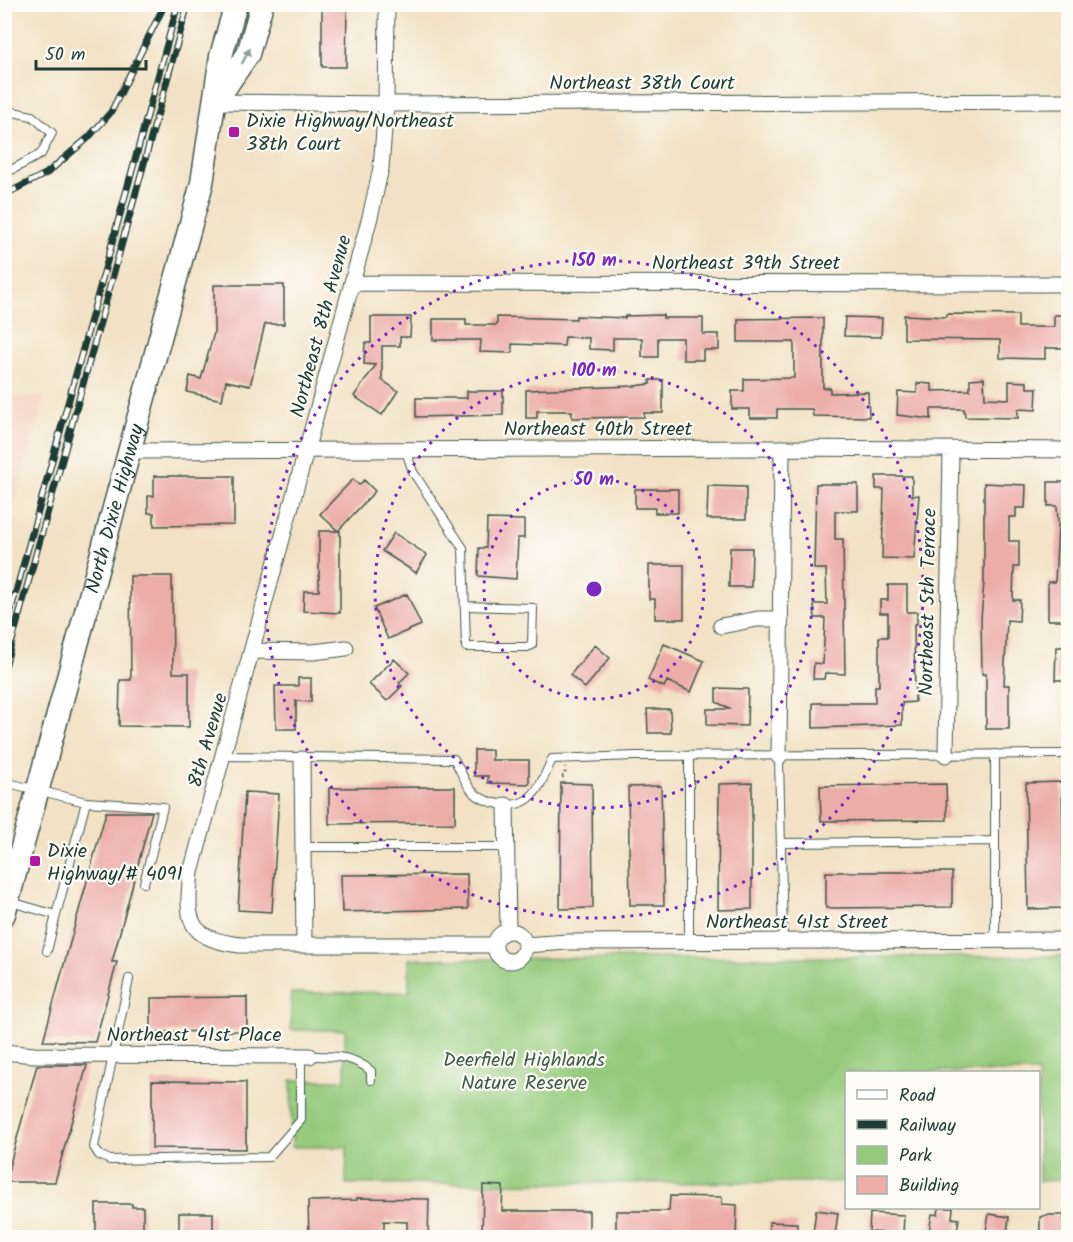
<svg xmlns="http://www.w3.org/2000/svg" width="1073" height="1242" viewBox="0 0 1073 1242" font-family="Kalam,sans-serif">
  <rect width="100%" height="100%" fill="#fdfcf7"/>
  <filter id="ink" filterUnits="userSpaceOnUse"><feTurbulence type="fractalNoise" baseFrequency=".0167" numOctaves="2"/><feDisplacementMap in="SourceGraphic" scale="12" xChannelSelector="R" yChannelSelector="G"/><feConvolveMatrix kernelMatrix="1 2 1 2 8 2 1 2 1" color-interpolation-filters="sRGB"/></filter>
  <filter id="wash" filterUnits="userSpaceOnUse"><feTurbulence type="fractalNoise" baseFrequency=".008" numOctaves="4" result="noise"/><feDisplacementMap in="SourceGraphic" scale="24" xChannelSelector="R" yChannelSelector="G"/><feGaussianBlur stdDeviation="1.35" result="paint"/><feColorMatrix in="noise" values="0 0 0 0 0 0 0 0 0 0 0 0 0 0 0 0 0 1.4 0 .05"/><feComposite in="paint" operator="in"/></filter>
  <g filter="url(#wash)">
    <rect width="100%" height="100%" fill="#f2e1c4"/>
    <!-- built -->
    <path fill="#f5d2c2" d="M5,397H44L5,537L4,397Z"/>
    <!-- green -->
    <path fill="#95ca7c" stroke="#5a8458" stroke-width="1.5" d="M1068,956V1180L1039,1181L1038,1072H846V1182L346,1184L347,1147H292L291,1080H345V1030H291V993L409,992V959Z"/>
    <g id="blocks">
      <!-- building -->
      <path fill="#ecaca8" d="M322,4H347L346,67H322Z
        M214,285H284V324H265L250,386L226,381L222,400L187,392L190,376L201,379L214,333Z
        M947,314L1018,315V327H1054V315H1068V348H1045V359L1000,358V340L904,339V315L947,317Z
        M663,315V318H703V334H719V350H703V360H683V338H658V357H642V338H613V350L589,349V338L565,337L564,346L512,344V353L480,352L481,340H433V319H466V325H497V317L576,319V316L625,318V316Z
        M371,317H411L410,337H400V346H382V380L398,391L382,415L354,396L376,365L364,364L365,343H371Z
        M845,317L882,318L881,337L844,336Z
        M823,318V388H830V393L868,392L869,417L813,416L812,409H777V418H750V409H732V391H744V379L794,378V342H738V319Z
        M984,378L985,398L1009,399V381L1027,382V388H1037L1036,410L1018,409V418L965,417L964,409H931V419L897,415L898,392L917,393V383L932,384V391L970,390V379Z
        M650,380H663V413H644V417L572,418V411H537V418H526V390L634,386L650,384Z
        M467,391H503V415L416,417V398H467Z
        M154,476H234V525L154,526V513H148V496H154Z
        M876,476H912V496L919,495L914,559L882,558L884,489H876Z
        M353,479L359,485L364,480L375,491L338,531L320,514Z
        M1048,482H1068V620H1048V582H1055L1058,525L1057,506H1048Z
        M984,483L1026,485L1025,508H1016V517H1009V541H1019V567H1014L1013,600H1020L1019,621L1007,620L1004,685H1009V729H986V674H982L981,619L984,582Z
        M816,484H858V511H835V539H843L845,674L825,673L824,679H813L814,663L823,664L825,618H815L814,604H827L826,569H814Z
        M708,486L746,487V519H707Z
        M635,489H678V513H655V508H635Z
        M487,519L524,520V538H518L516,579L478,576L479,548H486Z
        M319,531H340V613L303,611L304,591H319Z
        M394,533L427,555L416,573L382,551Z
        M730,548H752L751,587H729Z
        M649,565H684V619H655V599H649Z
        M130,576H172L173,673H189V727L119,726L120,680H131Z
        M888,585H907V612H917V624H914L915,702L902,703V725L813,728V703H875V686H879V637H888V613H880V600H888Z
        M407,594L421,625L388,639L374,608Z
        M664,644L704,661L691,692L667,681L664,687L648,680Z
        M595,645L610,658L585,688L570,675Z
        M1056,647H1068V680H1055Z
        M394,659L409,673L399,683L402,686L387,701L369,684Z
        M298,678H311V702L296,701V729H276L275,686H298Z
        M716,688L748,689L747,726L707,725V709H731L716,702Z
        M647,709H670L671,733H648Z
        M474,750H492V760H529V784L488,783V776H474Z
        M1062,782L1064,908L1028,909L1026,783Z
        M561,783L592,784L593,908L560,909Z
        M752,783V909L718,910L719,784Z
        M946,784L947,820L821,821L820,786Z
        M661,786L664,905H630L628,787Z
        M431,787H455V823L329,824V788Z
        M245,792L279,794L272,912L238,910Z
        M106,812H152L112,962H117L95,1042L43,1041Z
        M826,872H952V907L826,908Z
        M467,874L468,909L342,912L341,875Z
        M247,997V1031L151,1032V998Z
        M37,1065H87L55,1182H5Z
        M152,1081L246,1082V1149L152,1148Z
        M483,1185L503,1186L502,1211H589V1238H482Z
        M670,1196L722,1197V1204L737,1205L736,1238L668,1234V1238H616V1211H669Z
        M357,1198L429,1199L428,1238H407V1222L384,1221V1238H309L308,1201L357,1200Z
        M96,1204H132V1207H143V1238H96Z
        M939,1208H953L952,1218L959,1219L956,1236L929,1232L932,1214L938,1215Z
        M816,1210L838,1213L835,1236L813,1233Z
        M179,1213H213V1238H179Z
        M870,1213L904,1215L903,1234L869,1232Z
        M989,1214L1009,1217L1007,1234L986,1231Z
        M1046,1215H1064V1237L1040,1234V1217Z
        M769,1222L797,1223V1238H769Z"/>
    </g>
  </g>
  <g filter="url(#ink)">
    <use href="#blocks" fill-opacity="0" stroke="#3f564a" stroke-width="1.5"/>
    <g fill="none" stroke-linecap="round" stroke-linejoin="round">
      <!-- lane casing -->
      <g stroke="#3f564a" stroke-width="10">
        <path id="lane" d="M4,110L32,116L52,133L41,154L4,174
          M406,451L413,472L463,548L466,647H527L532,645L533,608L465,606
          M995,754V941
          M224,756L454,759C460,769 465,783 472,791C485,804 513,810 528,799C540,790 546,772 552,759L635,756L1068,754
          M779,757L783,941
          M4,782L86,802L163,807L144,883
          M781,843L995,841
          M303,847H507
          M11,902L56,915L86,802
          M689,942V756
          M47,951L56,915
          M129,979L94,1147L99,1155L110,1160L269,1157L301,1120V1056
          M310,1056C332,1056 353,1055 371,1071V1080"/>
      </g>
      <!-- street casing -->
      <g stroke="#3f564a" stroke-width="17">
        <path id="street" d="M387,4L386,104L381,168L370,217L191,872C186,920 186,938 240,945H494
          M216,102L386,104L1068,101
          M352,283L1068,284
          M128,451L782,448L1068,450
          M721,626L758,619H781
          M253,651L313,652L346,648
          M946,755L951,449
          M779,757L782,448
          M302,759L304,944
          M506,805L508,931
          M495 946a15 15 0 1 1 30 0a15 15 0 1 1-30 0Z
          M525,945L567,942L1068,940
          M4,1052L34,1055L310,1056"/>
      </g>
      <!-- secondary casing -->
      <g stroke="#3f564a" stroke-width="25">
        <g id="secondary">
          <path d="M218,98L248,54L262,4"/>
          <path id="s1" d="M4,914L202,183L221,56L236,4"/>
        </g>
      </g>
      <!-- path -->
      <path stroke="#3f564a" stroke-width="3" stroke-dasharray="1.5 4.5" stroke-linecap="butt" d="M562,777L565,776V767"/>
      <!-- lane -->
      <use href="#lane" stroke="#fff" stroke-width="8"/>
      <!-- street -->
      <use href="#street" stroke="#fff" stroke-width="15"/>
      <!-- secondary -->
      <use href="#secondary" stroke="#fff" stroke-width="22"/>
      <!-- rail casing -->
      <g stroke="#1f3d34" stroke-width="7">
        <path id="rail" d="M4,195L47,173L88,138L111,112L165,4
          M4,635L178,4
          M4,670L188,4"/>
      </g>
      <!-- rail -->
      <use href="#rail" stroke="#fdfcf7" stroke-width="4.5" stroke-dasharray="14" stroke-linecap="butt"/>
    </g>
    <!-- one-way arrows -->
    <defs><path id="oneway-solid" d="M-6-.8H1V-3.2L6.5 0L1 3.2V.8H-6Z" transform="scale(1.5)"/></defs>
    <use fill="#8f9e9a" href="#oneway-solid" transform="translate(246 56) rotate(-62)"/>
  </g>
  <!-- distance rings -->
  <g fill="none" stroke="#7b2cbf" stroke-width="3" stroke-dasharray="3 6">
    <circle cx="594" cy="589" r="110"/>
    <circle cx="594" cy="589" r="219"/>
    <circle cx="594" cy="589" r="329"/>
  </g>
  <!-- markers -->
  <g fill="#b5179e" stroke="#fdfcf7" stroke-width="2">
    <rect x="228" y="126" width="12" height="12" rx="3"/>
    <rect x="29" y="855" width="12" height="12" rx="3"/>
  </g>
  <g text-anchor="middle" stroke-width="4.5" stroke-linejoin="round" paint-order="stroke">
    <!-- street labels -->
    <g font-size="20" fill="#1f3d34" stroke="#fdfcf7">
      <text x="642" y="89">Northeast 38th Court</text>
      <text x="746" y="269">Northeast 39th Street</text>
      <text transform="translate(320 326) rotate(-75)" y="7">Northeast 8th Avenue</text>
      <text x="598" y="435">Northeast 40th Street</text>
      <text dy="7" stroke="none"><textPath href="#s1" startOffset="420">North Dixie Highway</textPath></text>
      <text transform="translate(927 602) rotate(-89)" y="7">Northeast 5th Terrace</text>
      <text transform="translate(207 740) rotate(-74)" y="7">8th Avenue</text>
      <text x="797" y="928">Northeast 41st Street</text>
      <text x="194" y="1041">Northeast 41st Place</text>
    </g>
    <!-- poi labels -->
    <g font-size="20" fill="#1f3d34" stroke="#fdfcf7" text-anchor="start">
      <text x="246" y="127">Dixie Highway/Northeast<tspan x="246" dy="23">38th Court</tspan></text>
      <text x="47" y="857">Dixie<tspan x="47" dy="23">Highway/# 4091</tspan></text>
    </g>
    <!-- park labels -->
    <g font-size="20" fill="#3c6046" stroke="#fdfcf7">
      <text x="524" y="1066">Deerfield Highlands<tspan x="524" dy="23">Nature Reserve</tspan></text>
    </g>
  </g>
  <circle cx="594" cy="589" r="9" fill="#7b2cbf" stroke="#fdfcf7" stroke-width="3"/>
  <g font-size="18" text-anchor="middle" font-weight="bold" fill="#7b2cbf" stroke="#fdfcf7" stroke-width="4.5" stroke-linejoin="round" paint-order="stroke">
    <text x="594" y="266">150 m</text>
    <text x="594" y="376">100 m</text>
    <text x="594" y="485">50 m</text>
  </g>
  <!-- margin -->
  <rect width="1073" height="1242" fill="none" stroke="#fdfcf7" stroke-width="24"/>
  <!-- legend -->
  <rect x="845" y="1071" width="195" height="138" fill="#fdfcf7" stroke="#a4b0a9" stroke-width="1.5"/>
  <rect x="857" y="1090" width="30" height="9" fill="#ffffff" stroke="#a4b0a9" stroke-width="1.5"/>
  <text x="899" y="1101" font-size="18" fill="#1f3d34">Road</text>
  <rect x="857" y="1120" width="30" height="9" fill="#1f3d34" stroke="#a4b0a9" stroke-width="1.5"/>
  <text x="899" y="1131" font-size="18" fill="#1f3d34">Railway</text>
  <rect x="857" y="1146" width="30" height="18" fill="#95ca7c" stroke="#a4b0a9" stroke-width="1.5"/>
  <text x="899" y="1161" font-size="18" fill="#1f3d34">Park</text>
  <rect x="857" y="1176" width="30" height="18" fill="#ecaca8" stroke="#a4b0a9" stroke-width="1.5"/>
  <text x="899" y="1191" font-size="18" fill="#1f3d34">Building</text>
  <!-- scale -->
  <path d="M36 60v9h110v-9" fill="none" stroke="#1f3d34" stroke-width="3"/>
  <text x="45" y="60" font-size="18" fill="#1f3d34" stroke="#fdfcf7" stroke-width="4.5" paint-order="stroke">50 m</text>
</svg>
